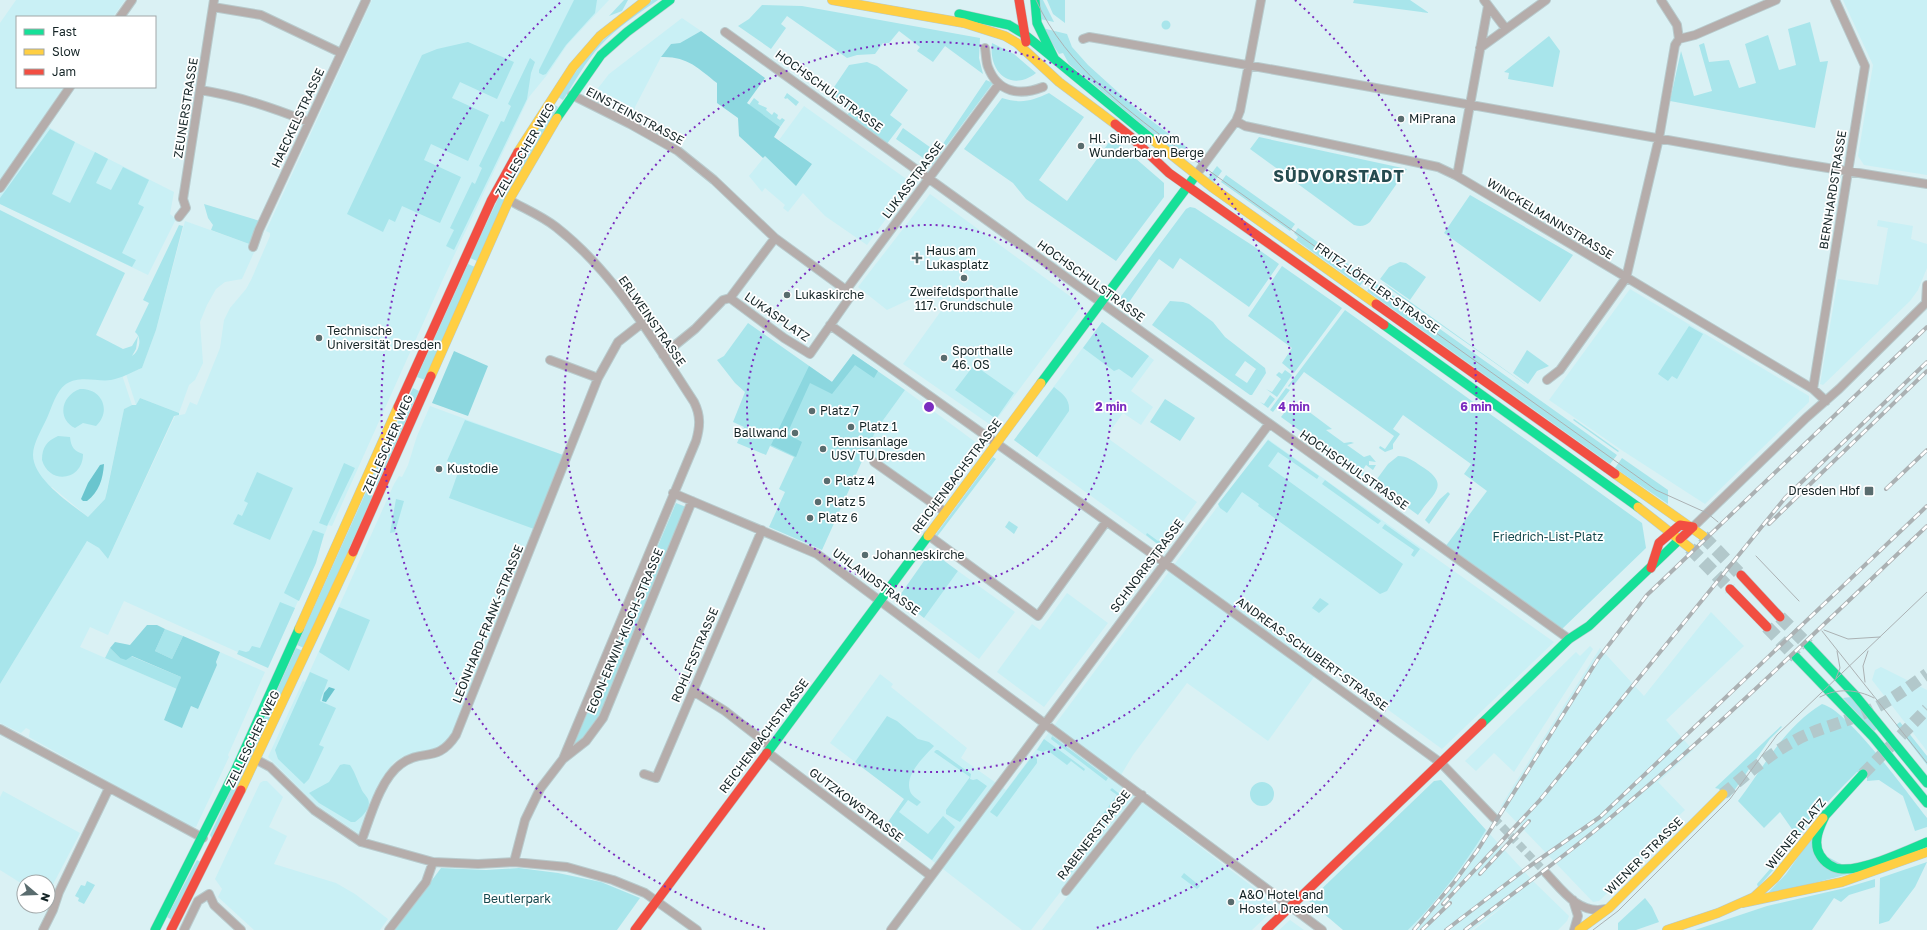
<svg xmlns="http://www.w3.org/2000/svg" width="1927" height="930" viewBox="0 0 1927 930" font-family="'Golos Text',sans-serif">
  <rect width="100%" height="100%" fill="#daf1f4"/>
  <!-- built -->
  <path fill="#c9f0f5" d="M16,0H125L113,17H17V87H64L40,122L75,142L174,192L170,214L176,219L148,275L0,204V23Z
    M372,0H609L567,45L547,75L529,97L443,279L332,526L328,525L325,533L314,565L269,666L124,601L108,635L90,627L80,647L177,689L164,720L182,727L191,706L198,709L217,665L216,663L220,652L265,672L228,755L229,757L196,827L188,826L29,737L30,730L26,728L21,733L0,723V684L87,541L99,548L108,559L175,416L185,414L190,402L197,405L220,348L224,320L230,308L246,289L251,280L270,236V233L266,231Z
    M1843,0H1927V175L1864,165L1858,156L1873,65Z
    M682,18L701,31L680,43L671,44L661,57L635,107L634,113L595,92L609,74Z
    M804,106L912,183L867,245L825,216L803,193L788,212L783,208L785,205L765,188L762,192L749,176L765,156L796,186L812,164L779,140Z
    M930,194L1082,305L992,426L903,364L946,304L928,291L887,310L858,287Z
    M1878,220L1913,226L1911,239L1927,244V268L1918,290L1910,301L1823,385L1820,384L1838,279L1878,285L1888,228L1877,226Z
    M185,221L252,245L256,248L242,279L225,282L216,289L207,305L200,322L203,363L195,380L189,385L179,413L140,398L136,405L126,374L142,368L156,330Z
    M1630,289L1809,396V402L1705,504L1623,451L1549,400Z
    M1102,322L1154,360L1131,391L1153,407L1141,425L1123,413L1106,437L1197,502L1166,545L1160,546L1014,440Z
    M122,375L132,405L124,409L105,499L88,517L52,487L49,488L22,455L56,376Z
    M905,390L978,444L935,502L866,452L876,430Z
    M430,406L563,455L453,734L448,742L438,748L404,756L394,762L387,772L359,834L316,805L268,757L303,681L305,682L394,484L399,476L402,477L408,465L417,436Z
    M1268,439L1554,642L1442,749L1324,663L1268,741L1187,683L1133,755L1118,780L1135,795L1031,930H1022L886,825L904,799L830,743L880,674L893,684L891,687L967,748L961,758L1006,790Z
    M958,571L1015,612L979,659L924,618Z
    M1067,593L1108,623L1044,707L997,672L1032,624L1040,630Z
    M1711,612L1744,646L1666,720L1693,750L1658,782L1685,810L1666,828L1643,859L1599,901L1593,902L1501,806L1600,648L1644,696Z
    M1590,646L1593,649L1514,772L1494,753L1476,771L1465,761L1576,652L1580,656Z
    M1881,667L1927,690V751L1872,680L1875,670Z
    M263,781H267L283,797L269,827L287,836L274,864L336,883L355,894L388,919L380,930H254L218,897L222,889L215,879L260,783Z
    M3,791L80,833L48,894V882H24V885L0,870V797Z
    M1140,801L1274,903V907L1271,912L1252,930H1042Z
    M1486,830L1534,882L1569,916L1567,921L1558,930H1474L1515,897L1471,930H1408L1459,870Z
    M1290,920L1304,930H1279Z"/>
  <!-- green -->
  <path fill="#a8e5eb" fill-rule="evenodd" d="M574,0H597L595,13L566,45L546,74L543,75L539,73V70Z
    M624,0H628L622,11L609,16Z
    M652,0H658C638,14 616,28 600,46C585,62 575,82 563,100L558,97L590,52L634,13Z
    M1038,0H1043L1054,22L1040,19Z
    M1047,0H1065V23L1053,14Z
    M1354,0H1410L1429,13L1353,3Z
    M762,5L802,6L980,38L979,58L983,74L945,46L933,62L917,51L920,47L899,31L889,43H883L875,54L857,55L847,58L787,16L781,24L786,28L771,49L738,26L749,19Z
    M1161.5 25a4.5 4.5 0 1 1 9 0a4.5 4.5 0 1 1-9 0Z
    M1810,22L1820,62L1828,61L1815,128L1670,101L1681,51L1694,96L1712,91L1699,45L1704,43L1709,62L1729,60L1739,88L1756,83L1745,44L1768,35L1779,70L1796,65L1788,29Z
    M1042,28L1067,34L1072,47L1088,65L1140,112L1189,149L1182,158L1069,64L1063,53L1059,54Z
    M1549,36L1560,51L1553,87L1508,79L1509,73L1504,72Z
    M468,42L514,62L497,99L460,82L452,98L489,115L468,161L431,144L424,160L461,177L440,223L402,206L395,222L389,219L383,232L347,214L422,55L437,49Z
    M992,43L1014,54L1036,73C1010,93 988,71 992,43Z
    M530,58L535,62L531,73L527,99L454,250L446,246L454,230L450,228L472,182L475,184L482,168L479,166L501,121L504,122L511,106L508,104Z
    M867,62L877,66L908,90L890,115L902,124L886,145L846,117L850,111L828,96L849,65Z
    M986,80L993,83L932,165L930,163Z
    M787,93L799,102L796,106L787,98L786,99L784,98Z
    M1049,93L1084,117L1039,180L1067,201L1112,138L1164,183V197L1116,261L1026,199L1013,183L964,149L1002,98C1022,104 1031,101 1049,93Z
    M754,98L759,102L758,104L767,108L766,110L772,115L774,112L778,115L777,118L780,120L782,118L785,120L780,127L749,105Z
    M553,104L558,107L477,261L470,258L506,182Z
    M903,128L934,150L926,160L896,139Z
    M50,129L75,142L52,194L70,203L95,152L108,159L96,183L111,190L123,167L149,180L138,204L144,207L122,253L136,260L132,267L0,204V198Z
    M1259,137L1407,169L1370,222C1365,226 1361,227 1354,225L1250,149Z
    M1217,166L1222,171L1214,182L1208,178Z
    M1226,175L1295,224L1290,231L1221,182Z
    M1470,195L1573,255L1540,302L1444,233Z
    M204,204L260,221L252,245L211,230L213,225L208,218Z
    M1190,207L1195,208C1223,227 1252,244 1279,264L1249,307L1180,258L1173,269L1159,259L1127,305L1119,299L1186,209Z
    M0,210L125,273L96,335L123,349L132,346L138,336L136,349L132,356C139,352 143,338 135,332L149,303L143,300L179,225L183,226L156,330L142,368C132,372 122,378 111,380C97,382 80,375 66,384C56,391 52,407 47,418C42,429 33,443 33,455C33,479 71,504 88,517L105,499L107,491L124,409L132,405H136L140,398L179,413V415L174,416L108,559L99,548L87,541L0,684Z
    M1298,228L1366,277L1360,286L1296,240L1298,237L1294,233Z
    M1400,262L1406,263L1426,277L1410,300L1380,279L1389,267Z
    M468,264L475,267L425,380L417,377Z
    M1282,266L1342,308L1294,373L1282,363L1292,348L1248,316Z
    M1374,282L1617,455L1610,464L1367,291Z
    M1384,283L1529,387L1390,289Z
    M1170,301L1183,302L1189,304L1213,322L1225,337L1265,368L1266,373L1252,395H1250L1152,325ZM1245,361L1256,369L1247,383L1235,375Z
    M1345,310L1642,523L1646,548L1562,629L1445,547L1487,491L1464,474L1471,464L1403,415L1393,429L1400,434L1393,444V449L1385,452L1379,448L1380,446L1385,449L1394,436L1304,372L1294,385L1292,383L1289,387L1288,386Z
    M1102,322L1149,356L1132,378L1119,369L1114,371L1083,348Z
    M748,323L832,382L853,354L905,390L876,430L822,550L769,527L785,492L779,489L794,457L770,446L766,455L737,443L744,427L733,422L745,392L735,383L717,360L724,356Z
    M1689,326L1703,334L1677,379L1672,376L1668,381L1658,374Z
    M1527,350L1549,366L1537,371L1528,384L1513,373Z
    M974,365L1014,393L996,419L955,390Z
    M1285,370L1292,375L1277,397L1266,389L1272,392L1281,379L1276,375L1279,372L1282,374Z
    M1054,387C1063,394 1070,399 1069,411L1037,457L1014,440Z
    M413,388L419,391L377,486L370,482Z
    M1286,388L1290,390L1273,412L1270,410Z
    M80,389C102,388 112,411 96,426L83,423L75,428C56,418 62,395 80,389Z
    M1270,395L1275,399L1268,408L1260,402L1264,404Z
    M1165,399L1195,418L1180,441L1150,422Z
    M1291,404L1300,405L1332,429L1326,430L1344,443L1351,442L1354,443L1347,445L1364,457L1370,455L1376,462L1369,461V465H1376L1373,470L1366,465L1362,471L1369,477L1367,479L1281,417Z
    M1574,419L1619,451L1618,452L1573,420Z
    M465,420L563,455L534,529L449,498L460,467L447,461Z
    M58,436L70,437C71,447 74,451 83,454C83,481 49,485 42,460C42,447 47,441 58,436Z
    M1268,440L1319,476L1317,479L1278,452L1268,466L1403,564L1387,591L1380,594L1258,506L1259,504L1242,492L1227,513L1220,508L1218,504Z
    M1398,456C1407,456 1414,461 1421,466C1452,485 1433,493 1418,515L1374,483L1388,464Z
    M993,457L996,459L936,538L934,537Z
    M1622,458L1668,490V504L1615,468Z
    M344,463L355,468L327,526L319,523Z
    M257,472L293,488L270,540L233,524L238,514L242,516L248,503L244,501Z
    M1325,480L1381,521L1378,524L1322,484Z
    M366,492L373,496L304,648L297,645Z
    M1448,492L1450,494L1429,524L1425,520L1439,500Z
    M396,499L404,501L395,532L390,533Z
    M676,503L686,507L601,714L586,738L573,747Z
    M1009,521L1018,527L1014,534L1005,527Z
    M1175,522L1181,526L1171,539L1165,534L1172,523Z
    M1385,524L1420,549L1414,557L1411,555L1414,550L1382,528Z
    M313,530L324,534L316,563L299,601L284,593Z
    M1147,533L1158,541L1164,536L1170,540L1166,545L1160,546L1146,535Z
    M931,551L958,571L924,618L898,598Z
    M1320,598L1329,604L1319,613L1312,608Z
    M280,602L295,608L268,668L237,654L239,650L246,652L249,651L252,646L260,648Z
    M339,607L370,620L349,671L319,652Z
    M165,629L183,636L172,659L155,651Z
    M110,648L120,658L131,656L181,677L177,689L105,658Z
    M296,648L303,651L245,774L240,772Z
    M310,672L328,680L320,701L336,708L319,745L324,747L309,779L304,784L278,759L275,750Z
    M1851,697L1877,729L1874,731L1843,698Z
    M1822,704C1848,710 1908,794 1927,818V827L1915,831L1903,796L1879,780L1867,781V777L1857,772C1840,789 1823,806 1808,824C1791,846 1777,868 1758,887L1757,884L1777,861L1794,832L1780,812L1764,828L1738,801C1764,767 1784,727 1822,704Z
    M887,716L897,721L918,739L929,742L934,746C926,755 904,774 910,791C911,795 917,799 921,802L917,806L908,800L899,812L928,834L943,816L955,827L932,860L886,825L904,799L855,762Z
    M1900,722L1927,756V765L1896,725Z
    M1781,726L1782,727L1770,739L1729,798L1724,790L1715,788Z
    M1052,736L1108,778L1106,781L1051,739Z
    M1044,739L1085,769L1084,771L1071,761L1067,765L1047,750L1043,752L1037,750Z
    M936,750H938L971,774L970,779L973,780L977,779L987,786L960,822L946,814V810L970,777L934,752Z
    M1033,755L1037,759V763L997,817L990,812Z
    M344,764L350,765C355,772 357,780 361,788C362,792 366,795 368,799C372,808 362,817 355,822H351L319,803L309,793L329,782L340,765Z
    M238,775L243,777L213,841L210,835Z
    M1441,780L1486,830C1464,865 1438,901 1408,930H1343L1309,901L1434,781Z
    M1250 794a12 12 0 1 1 24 0a12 12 0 1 1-24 0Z
    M1112,788L1127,800L1072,872L1064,866L1117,795L1110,790Z
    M1812,837L1813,849L1856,872L1765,896L1786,874Z
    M197,860L201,862L172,920L167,917Z
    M1927,862L1915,887L1889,921L1879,924L1880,878Z
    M441,868L486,870L519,868L558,873L601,882L640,898L617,930H395Z
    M1184,873L1200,886L1197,889L1181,877Z
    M1875,879V887L1849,895L1841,902L1834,898L1812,930H1695L1767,906L1845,888Z
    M87,881L95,885L84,904L78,901L79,898L75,896L81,885L85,886Z
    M1645,898L1652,907L1659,922L1636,930H1618V923Z"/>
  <!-- forest -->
  <path fill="#8cd7df" d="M701,31L765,78L747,103L780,127L774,137L812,164L796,186L765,156L763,158L739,136L738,118L717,103V83C698,68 687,56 661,57L671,44L680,43Z
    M454,351L488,366L468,416L432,403Z
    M853,354L878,371L874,378L855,365L832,394L810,383L787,434L802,442L796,457L771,445L809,366L832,382Z
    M147,625H157L165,629L155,651L172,659L183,636L220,652L216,662L217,665L198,709L191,706L182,728L164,720L181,677L132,656L126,660L120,658L110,648L115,642L130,645Z"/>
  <!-- water -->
  <path fill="#6ac5ce" d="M104,464C103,479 99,492 87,501H83L81,499L88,483L100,465Z
    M329,687L335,689L326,702L322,701L324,693Z"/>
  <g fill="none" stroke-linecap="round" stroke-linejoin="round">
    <!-- street-tunnel -->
    <path stroke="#b2c8cb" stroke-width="8" stroke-dasharray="8 4" stroke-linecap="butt" d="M1494,818L1546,873"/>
    <!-- secondary-tunnel -->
    <path stroke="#b2c8cb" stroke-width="12" stroke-dasharray="12 6" stroke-linecap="butt" d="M1863,774L1927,709
      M1723,794C1745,776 1768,755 1794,741C1815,729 1840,724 1862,714C1886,704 1906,689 1927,674"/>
    <!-- primary-tunnel -->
    <path stroke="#b2c8cb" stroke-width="13" stroke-dasharray="13 6" stroke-linecap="butt" d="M1703,536L1741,575
      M1690,548L1730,589
      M1780,617L1808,645
      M1767,627L1796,657"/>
    <!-- street casing -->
    <g stroke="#b8cacc" stroke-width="10">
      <path id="street" d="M1484,0L1506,29
        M213,7L261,15L341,53
        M120,17L132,0
        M725,32L1569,639
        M1083,39L1089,37L1101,39L1791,162L1927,184
        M1679,39L1695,35L1776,0
        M985,48C986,54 986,62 988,67C998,93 1020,96 1043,87
        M1480,48L1546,0
        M200,90C239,96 273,108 309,122
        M572,95L630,124L678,151L714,180L775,238L846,290L850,297L810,354L784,338L730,298L775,238
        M1236,121L1245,126L1438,167L1457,176L1813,389L1826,401
        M1196,175L1236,121L1240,111L1261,0
        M1457,176L1488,6
        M0,188L70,87
        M509,200C525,209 542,216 556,227C615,273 654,341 694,402C701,416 700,427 696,441L563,759
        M179,217L186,208L183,199L214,0
        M253,247L259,230L366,0
        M846,290L999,84
        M1926,303L1927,285
        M830,325L1165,563L1441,763L1494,818
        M663,355L695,329L723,300L730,298
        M550,360L598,378
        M1547,380L1560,370L1626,278L1659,138L1675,45L1679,39L1677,25L1661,0
        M1813,389L1865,66L1835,0
        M874,462L945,512
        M673,493L817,554L1322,930
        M1693,527L1806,418L1839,389L1927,302
        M928,535L1038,616L1106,522
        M693,691L725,711L771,747
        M0,729L203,838
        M767,752L931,876
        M257,760L270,767L314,810L361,842L433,862L478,864L514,862L567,867L613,880L645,893L697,930
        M644,774L656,778L762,530
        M361,842C370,818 380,779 401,764C423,748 437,764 456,735L598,378L618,342L641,324
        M514,862L525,820L540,789L563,759L586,741L603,718L692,501
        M1546,873C1562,890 1579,915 1605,909
        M1066,891L1142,795
        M1573,900L1578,916L1574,930
        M43,930L53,910L59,892L109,788
        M184,930L198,901L209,894L214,905L241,930
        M389,930L426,882L433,862
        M891,930L1269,424"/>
    </g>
    <!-- fast casing -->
    <g stroke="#b8cacc" stroke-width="10">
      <path id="fast" d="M1035,0L1037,23L1054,58
        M959,14L1009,25L1024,34L1154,141
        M557,118L601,55L627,32L670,0
        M1384,325L1638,507
        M1041,383L1193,179
        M1808,645L1855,695L1927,783
        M1796,657L1873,737L1927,803
        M1482,723L1569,639L1589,626L1680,539
        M767,753L928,536
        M1826,814C1820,826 1812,842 1820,855C1824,862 1833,869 1842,869C1865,870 1906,851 1927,842
        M1823,818L1863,774
        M155,930L235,771L299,629"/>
    </g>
    <!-- slow casing -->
    <g stroke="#b8cacc" stroke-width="10">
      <path id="slow" d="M832,0L964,23L1005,36L1017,43L1059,82L1115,124
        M1154,141L1213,188L1376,304
        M518,152L573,67L600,36L646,0
        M431,376L509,200L557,118
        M1615,474L1703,536
        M1638,507L1690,548
        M928,536L1041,383
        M299,629L398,407
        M241,790L353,552
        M1742,903L1842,882L1927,852
        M1579,930L1609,908L1723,794
        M1667,930L1718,913L1754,897L1775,878L1823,818"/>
    </g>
    <!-- jam casing -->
    <g stroke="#b8cacc" stroke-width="10">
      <path id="jam" d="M1019,0L1026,42
        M1115,124L1131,137L1169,173L1384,325
        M1376,304L1615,474
        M398,407L491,201L518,152
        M353,552L431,376
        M1651,568L1659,543L1680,525L1693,527L1680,539
        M1741,575L1780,617
        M1730,589L1767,627
        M171,930L241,790
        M635,930L767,753
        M1266,930L1482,723"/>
    </g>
    <!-- street -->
    <use href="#street" stroke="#b5adab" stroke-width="8"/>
    <!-- fast -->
    <use href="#fast" stroke="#16e098" stroke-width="9"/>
    <!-- slow -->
    <use href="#slow" stroke="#ffcf43" stroke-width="9"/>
    <!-- jam -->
    <use href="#jam" stroke="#f24e42" stroke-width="9"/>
    <!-- tram -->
    <path stroke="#abb1b3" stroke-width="1" d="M1036,0C1066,67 1130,112 1187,155L1656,490L1707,513L1718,522
      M1756,556L1799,601
      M1824,630L1848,639L1880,637
      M1822,631L1927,763
      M1836,678L1840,668L1837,651
      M1865,682L1863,666L1868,651
      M1820,697C1837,688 1857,689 1874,698
      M1593,930L1618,911L1730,799L1777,735L1927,592"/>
    <!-- rail casing -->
    <g stroke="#abb1b3" stroke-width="4">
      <path id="rail" d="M1886,489L1927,450
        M1769,524L1927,371
        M1480,874L1529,821
        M1443,904L1540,800L1785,498L1927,362
        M1414,930L1455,881L1477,851L1598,659L1647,595L1927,327
        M1422,930L1450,903
        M1446,930L1527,868L1600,817L1927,506
        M1465,930C1513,893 1563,858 1609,819C1720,726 1823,625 1927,526"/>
    </g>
    <!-- rail -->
    <use href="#rail" stroke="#fff" stroke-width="2.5" stroke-dasharray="8" stroke-linecap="butt"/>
  </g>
  <!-- distance rings -->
  <g fill="none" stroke="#7b2cbf" stroke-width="2" stroke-dasharray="2 4">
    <circle cx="929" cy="407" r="182"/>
    <circle cx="929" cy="407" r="365"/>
    <path d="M765 929A547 547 0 0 1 563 0M1295 0A547 547 0 0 1 1093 929"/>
  </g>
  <!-- markers -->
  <g fill="#596c6e" stroke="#fff" stroke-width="1.5">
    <circle cx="1401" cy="119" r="4"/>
    <circle cx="1081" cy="146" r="4"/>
    <path d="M915 252h4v4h4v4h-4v4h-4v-4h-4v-4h4z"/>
    <circle cx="964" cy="278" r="4"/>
    <circle cx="787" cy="295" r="4"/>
    <circle cx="319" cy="338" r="4"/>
    <circle cx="944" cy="358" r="4"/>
    <circle cx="812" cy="411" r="4"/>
    <circle cx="851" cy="427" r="4"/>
    <circle cx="795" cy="433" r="4"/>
    <circle cx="823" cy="449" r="4"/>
    <circle cx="439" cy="469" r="4"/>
    <circle cx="827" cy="481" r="4"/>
    <rect x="1864" y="486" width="10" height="10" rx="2"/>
    <circle cx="818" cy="502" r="4"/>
    <circle cx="810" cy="518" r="4"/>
    <circle cx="865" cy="555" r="4"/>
    <circle cx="1231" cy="902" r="4"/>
  </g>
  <g text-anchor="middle" stroke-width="3.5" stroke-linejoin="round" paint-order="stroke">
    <!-- street labels -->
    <g font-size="12" fill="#142426" stroke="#fff">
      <text transform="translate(829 91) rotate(36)" y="4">HOCHSCHULSTRASSE</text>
      <text transform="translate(186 108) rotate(-81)" y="4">ZEUNERSTRASSE</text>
      <text transform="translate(635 116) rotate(28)" y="4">EINSTEINSTRASSE</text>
      <text transform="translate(298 118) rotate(-65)" y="4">HAECKELSTRASSE</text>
      <text transform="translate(525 150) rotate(-60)" y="4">ZELLESCHER WEG</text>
      <text transform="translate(913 180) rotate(-53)" y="4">LUKASSTRASSE</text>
      <text transform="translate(1833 190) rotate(-81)" y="4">BERNHARDSTRASSE</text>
      <text transform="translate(1550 219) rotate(31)" y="4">WINCKELMANNSTRASSE</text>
      <text transform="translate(1091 281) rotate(36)" y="4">HOCHSCHULSTRASSE</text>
      <text transform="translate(1377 288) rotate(35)" y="4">FRITZ-LÖFFLER-STRASSE</text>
      <text transform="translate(777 317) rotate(35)" y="4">LUKASPLATZ</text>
      <text transform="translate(652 321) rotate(55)" y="4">ERLWEINSTRASSE</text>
      <text transform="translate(388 444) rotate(-66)" y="4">ZELLESCHER WEG</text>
      <text transform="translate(1354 470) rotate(35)" y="4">HOCHSCHULSTRASSE</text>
      <text transform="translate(957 476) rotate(-53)" y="4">REICHENBACHSTRASSE</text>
      <text transform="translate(1147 566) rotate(-53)" y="4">SCHNORRSTRASSE</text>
      <text transform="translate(876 582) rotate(36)" y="4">UHLANDSTRASSE</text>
      <text transform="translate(488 624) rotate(-68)" y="4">LEONHARD-FRANK-STRASSE</text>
      <text transform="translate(625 631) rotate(-67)" y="4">EGON-ERWIN-KISCH-STRASSE</text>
      <text transform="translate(1312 654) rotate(36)" y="4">ANDREAS-SCHUBERT-STRASSE</text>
      <text transform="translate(695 655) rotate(-67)" y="4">ROHLFSSTRASSE</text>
      <text transform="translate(764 736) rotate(-53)" y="4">REICHENBACHSTRASSE</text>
      <text transform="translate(253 739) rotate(-64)" y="4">ZELLESCHER WEG</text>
      <text transform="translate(856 805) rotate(37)" y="4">GUTZKOWSTRASSE</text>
      <text transform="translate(1796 834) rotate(-51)" y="4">WIENER PLATZ</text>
      <text transform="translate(1094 835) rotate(-52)" y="4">RABENERSTRASSE</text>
      <text transform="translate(1644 856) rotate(-45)" y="4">WIENER STRASSE</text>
    </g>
    <!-- poi labels -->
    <g font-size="12" fill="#142426" stroke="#fff" text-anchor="start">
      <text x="1409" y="123">MiPrana</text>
      <text x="1089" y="143">Hl. Simeon vom<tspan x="1089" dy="14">Wunderbaren Berge</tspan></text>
      <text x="926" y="255">Haus am<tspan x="926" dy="14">Lukasplatz</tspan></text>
      <text x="964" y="296" text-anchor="middle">Zweifeldsporthalle<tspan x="964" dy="14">117. Grundschule</tspan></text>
      <text x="795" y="299">Lukaskirche</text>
      <text x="327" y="335">Technische<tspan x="327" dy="14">Universität Dresden</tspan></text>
      <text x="952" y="355">Sporthalle<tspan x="952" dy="14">46. OS</tspan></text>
      <text x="820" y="415">Platz 7</text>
      <text x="859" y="431">Platz 1</text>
      <text x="787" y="437" text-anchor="end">Ballwand</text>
      <text x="831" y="446">Tennisanlage<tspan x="831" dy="14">USV TU Dresden</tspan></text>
      <text x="447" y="473">Kustodie</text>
      <text x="835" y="485">Platz 4</text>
      <text x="1860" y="495" text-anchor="end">Dresden Hbf</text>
      <text x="826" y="506">Platz 5</text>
      <text x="818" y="522">Platz 6</text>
      <text x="873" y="559">Johanneskirche</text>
      <text x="1239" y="899">A&amp;O Hotel and<tspan x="1239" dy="14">Hostel Dresden</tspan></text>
    </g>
    <!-- park labels -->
    <g font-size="12" fill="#15484d" stroke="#fff">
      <text x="1548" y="541">Friedrich-List-Platz</text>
      <text x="517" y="903">Beutlerpark</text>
    </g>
    <!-- district labels -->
    <g font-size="16" font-weight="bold" letter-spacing="1" fill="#254b4f" stroke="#fff">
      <text x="1339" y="182">SÜDVORSTADT</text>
    </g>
  </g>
  <circle cx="929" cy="407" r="6" fill="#7b2cbf" stroke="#fff" stroke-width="2"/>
  <g font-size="12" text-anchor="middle" font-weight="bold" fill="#7b2cbf" stroke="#fff" stroke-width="3.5" stroke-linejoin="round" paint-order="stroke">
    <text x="1111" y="411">2 min</text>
    <text x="1294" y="411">4 min</text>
    <text x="1476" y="411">6 min</text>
  </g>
  <!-- legend -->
  <rect x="16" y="16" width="140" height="72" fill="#ffffff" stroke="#a1a7a8"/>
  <rect x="24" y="29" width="20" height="6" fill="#16e098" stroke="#a1a7a8"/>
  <text x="52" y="36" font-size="12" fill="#142426">Fast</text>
  <rect x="24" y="49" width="20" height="6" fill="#ffcf43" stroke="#a1a7a8"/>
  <text x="52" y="56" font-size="12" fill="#142426">Slow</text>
  <rect x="24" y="69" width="20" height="6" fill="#f24e42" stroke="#a1a7a8"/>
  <text x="52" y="76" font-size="12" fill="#142426">Jam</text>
  <!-- north arrow -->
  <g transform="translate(36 894) rotate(109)"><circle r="19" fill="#ffffff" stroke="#a1a7a8"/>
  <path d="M0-3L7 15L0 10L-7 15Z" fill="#596c6e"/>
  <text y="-6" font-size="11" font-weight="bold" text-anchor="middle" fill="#142426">N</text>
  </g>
</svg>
